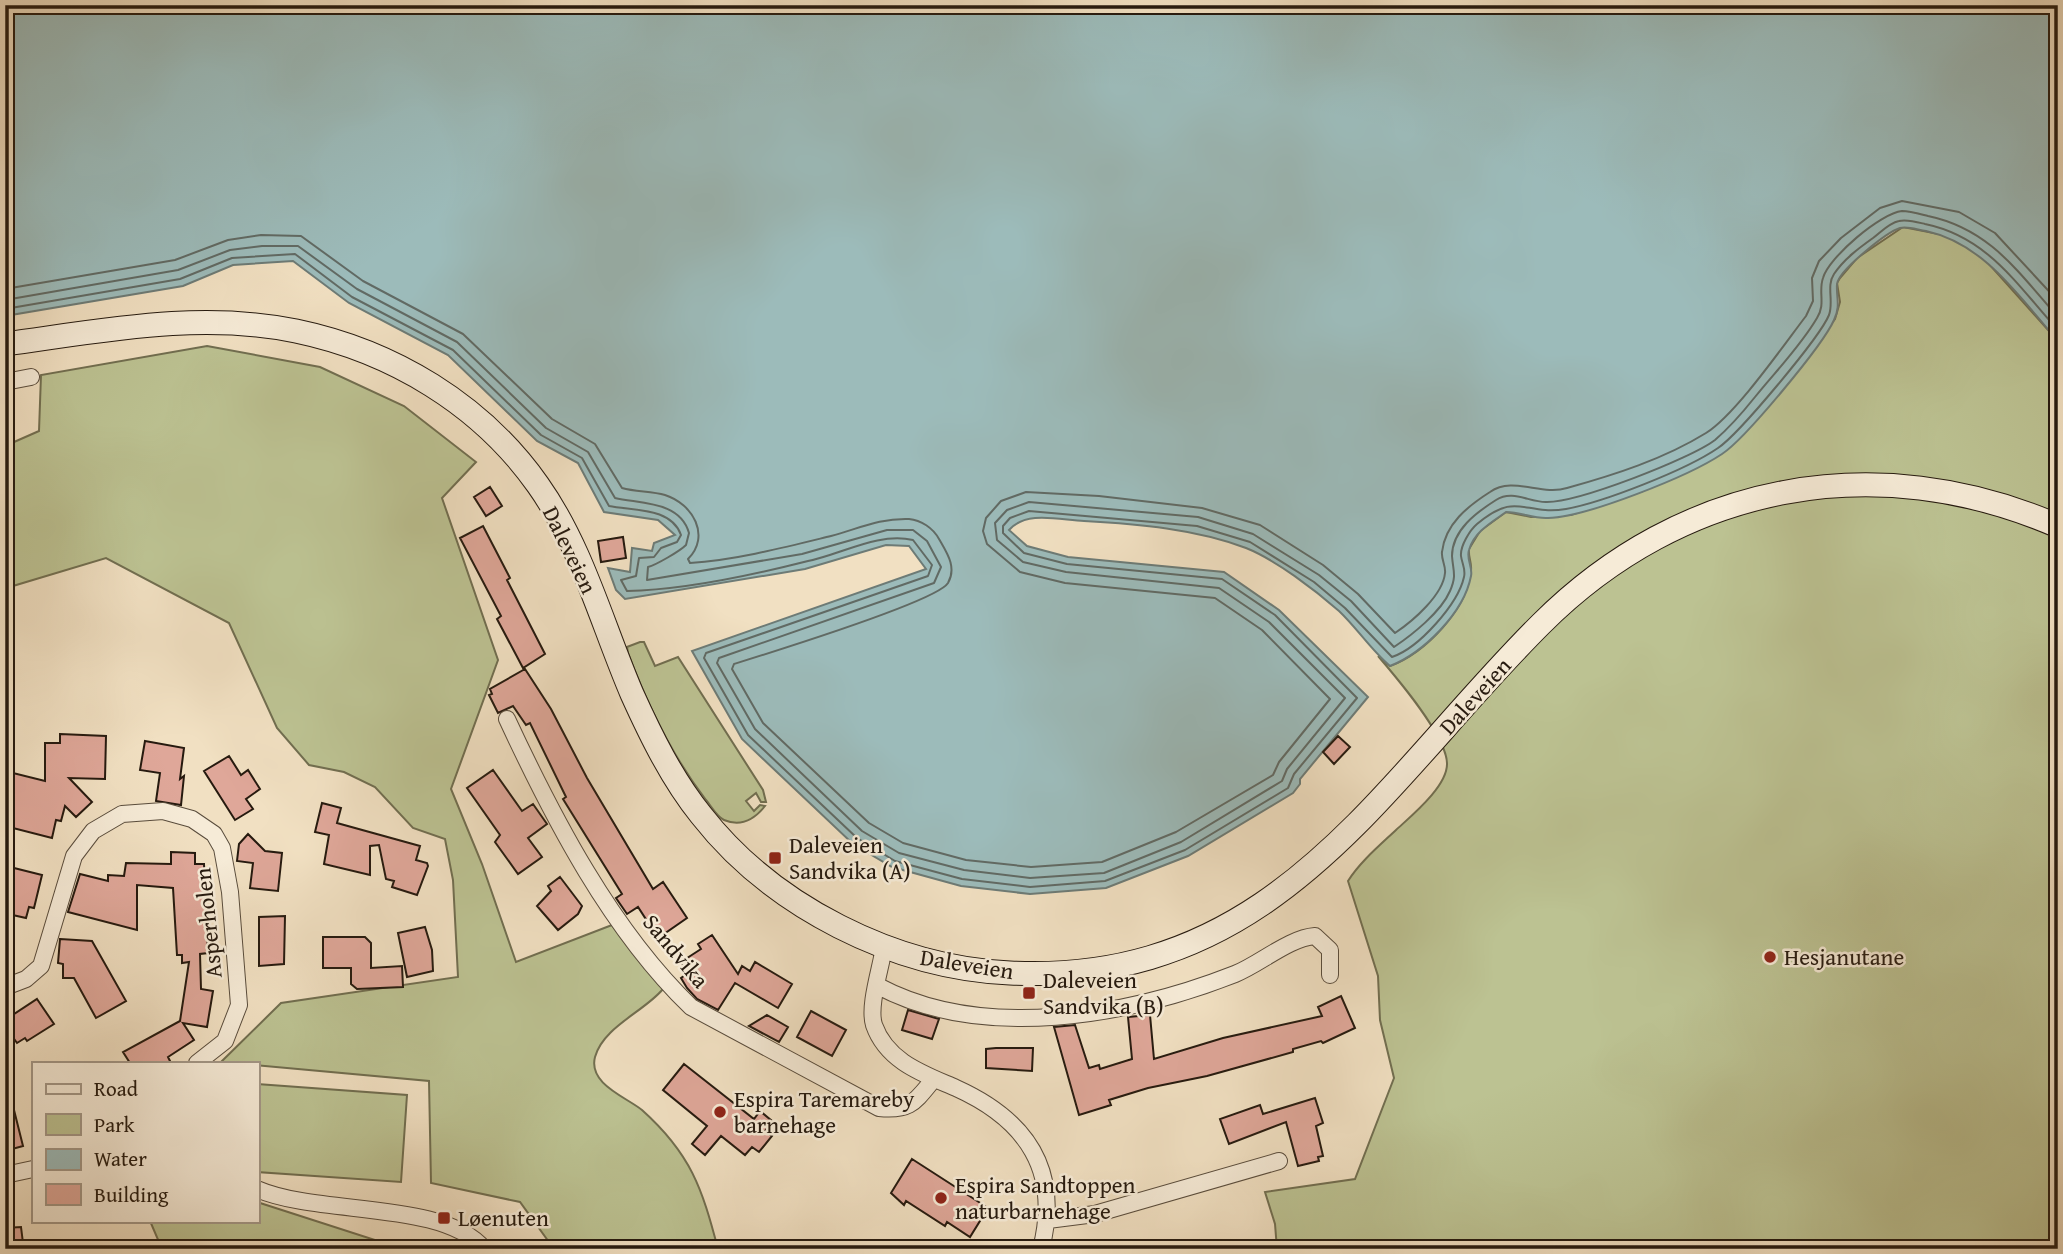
<svg xmlns="http://www.w3.org/2000/svg" width="2063" height="1254" viewBox="0 0 2063 1254" font-family="'Gentium Book Plus',serif">
  <rect width="100%" height="100%" fill="#f1e0c2"/>
  <filter id="stains"><feTurbulence type="fractalNoise" baseFrequency=".00286" numOctaves="4"/><feColorMatrix values="0 0 0 0 .2 0 0 0 0 .09 0 0 0 0 .02 0 0 0 .5 -.17"/></filter>
  <radialGradient id="worn" r=".72"><stop offset=".6" stop-color="#630" stop-opacity="0"/><stop offset="1" stop-color="#630" stop-opacity=".3"/></radialGradient>
  <!-- green -->
  <path fill="#bcc292" stroke="#716e50" stroke-width="2" d="M1903,227L1949,236L1981,255L2058,341V1249H1277L1275,1224L1265,1192L1355,1179L1394,1078L1380,1020L1378,976L1348,881C1360,862 1379,846 1396,830C1411,816 1448,786 1447,763C1446,735 1396,677 1378,656L1390,666C1425,653 1468,609 1471,570C1472,563 1468,557 1469,549L1480,531L1506,512L1531,517L1571,515L1643,491L1761,415L1835,319L1840,302L1837,283L1840,278L1857,258Z
    M207,346L320,367L404,406L476,462L442,498L498,660L451,789L482,864L516,962L612,925L663,989C645,1011 603,1027 595,1057C588,1084 626,1097 642,1110C691,1154 702,1188 718,1249H554L520,1202L431,1183L429,1081L221,1062L281,1003L458,977L453,880L445,839L413,828L375,787L344,772L309,765L277,728L229,623L106,558L13,586L5,591V446L39,431L41,375Z
    M640,642H644L655,666L678,657L763,790L766,802H761L756,793L746,801L754,811L760,805L765,806C754,820 741,827 724,820C717,817 711,806 706,800C672,756 648,706 628,653L627,647Z
    M257,1084L407,1095L401,1182L257,1172Z
    M257,1202L381,1242L465,1246L467,1249H162L150,1221H257Z"/>
  <!-- water -->
  <path fill="#9cbbba" stroke="#6d7b76" stroke-width="2" d="M5,5H2058V341C2019,297 1985,244 1926,231C1918,230 1908,226 1900,228C1887,232 1839,270 1837,284C1836,297 1841,306 1834,320C1823,345 1745,439 1722,454C1689,476 1587,517 1548,518C1533,519 1521,512 1506,512C1492,522 1474,532 1469,550C1466,559 1473,567 1471,576C1464,613 1423,653 1390,666C1371,650 1357,628 1339,611C1315,590 1276,560 1246,548C1196,529 1138,524 1084,521C1060,520 1026,510 1009,530L1027,546L1068,557L1224,572L1279,610L1368,697L1300,779V784L1293,793L1188,856L1106,888L1030,894L961,886L892,867L853,844L742,739L692,651L926,569L909,546L886,545L805,569L625,599L616,590L608,568L630,572L632,548L652,551L654,543L675,535L658,520L604,512L578,463L537,441L448,355L349,303L293,261L233,265L183,286L5,316Z"/>
  <g fill="none" stroke-linecap="round" stroke-linejoin="round">
    <!-- shore -->
    <path stroke="#616a64" stroke-width="2" d="M5,289L175,260L228,240L261,235L301,236L363,281L463,334L552,419L595,444L622,488C636,492 651,491 665,495C693,504 711,536 688,559L690,563C736,560 786,547 831,536C858,529 879,518 909,519C921,520 933,528 939,539C947,553 957,567 948,583C937,601 766,654 734,664L732,669L763,723L869,823L903,843L966,860L1031,867L1102,862L1176,832L1273,775L1279,762L1330,699L1262,630L1215,598L1065,583L1020,572L987,544L983,531L986,518L1001,501L1026,492L1099,496L1202,508L1260,525L1323,565L1358,594L1395,633C1413,621 1443,595 1445,573C1446,566 1441,559 1442,552C1445,524 1468,506 1490,492C1513,476 1541,496 1567,488C1614,475 1664,459 1706,433C1736,414 1783,346 1806,316L1813,301L1812,278L1819,261L1841,238L1880,208L1902,201L1959,212L1995,233L2058,301
      M5,300L178,270L230,250L262,246H298L357,289L457,342L546,428L588,452L615,498C641,504 680,501 689,533L686,545C680,551 656,565 648,567L647,580L802,554L887,530H913L927,541L941,567L934,583L719,658L717,663L755,729L862,831L899,853L964,870L1030,878L1104,873L1181,842L1282,781L1287,769L1345,698L1269,622L1219,588L1066,572L1023,562L997,540L995,523L1007,510L1029,502L1198,517L1253,534L1319,575L1351,601L1394,647C1412,635 1441,612 1450,591C1457,575 1453,571 1452,556C1452,530 1477,512 1496,500C1513,489 1530,503 1547,502C1579,502 1690,459 1715,440C1729,428 1743,412 1755,397C1775,372 1800,347 1817,318C1826,304 1818,292 1823,278C1829,257 1881,213 1902,211C1910,211 1920,214 1928,216C1990,229 2018,272 2058,317
      M5,309L180,279L232,258L295,254L352,297L453,350L541,435L582,458L609,506C633,511 671,507 681,535L677,542L661,548L654,557L639,558L636,576L621,580L627,591C684,590 753,575 808,561C842,554 878,532 913,540L932,565L928,576L706,653L704,658L748,735L857,838L895,861L962,879L1030,887L1105,881L1185,850L1288,788L1294,774L1357,698L1275,615L1222,579L1067,564L1024,553L1003,533V526L1010,518L1029,511L1197,526L1250,542L1314,582L1345,608L1392,657C1419,648 1458,604 1464,577C1466,569 1462,564 1461,556C1460,546 1470,530 1477,524C1518,490 1523,516 1566,509C1604,502 1686,470 1718,448C1739,434 1820,337 1829,315C1834,301 1826,286 1834,274C1844,259 1859,248 1873,238C1881,232 1889,223 1899,221C1907,219 1917,222 1925,224C1988,237 2017,285 2058,330"/>
  </g>
  <!-- building -->
  <path fill="#dfa799" stroke="#261a0f" stroke-width="2" d="M490,487L502,506L486,516L474,497Z
    M483,526L510,578L507,580L545,654L523,668L497,619L501,616L460,538Z
    M623,537L626,558L601,562L598,541Z
    M525,669L551,709L587,778L653,889L663,882L687,918L661,936L654,925L651,927L638,907L627,914L616,898L622,894L563,799L566,797L530,723L526,725L513,706L498,713L489,695L492,694L490,689Z
    M60,734L106,736L105,779L69,778L92,802L76,817L65,806L61,821L56,820L52,838L5,826V771L45,781V743H60Z
    M1338,736L1350,747L1334,764L1323,752Z
    M145,741L184,748L180,779L184,776L181,805L156,801L160,773L140,770Z
    M229,756L241,775L248,770L260,789L246,799L253,809L235,820L204,771Z
    M493,770L522,811L533,804L547,824L528,838L542,857L518,874L495,842L500,835L467,788Z
    M322,803L341,808L337,823L420,846L416,860L427,863L428,866L417,895L392,887L394,881L386,879L379,845L370,846V875L324,864L329,835L315,832Z
    M248,834L265,851L282,853L278,891L250,888L253,863L237,861L239,844Z
    M171,852L195,853V864H204L208,953L200,954L201,989L213,991L207,1027L183,1023L194,1040L168,1057L171,1063H130L123,1052L180,1021L189,962L182,963V955H177L173,888L137,885V930L68,912L80,874L108,881V875L124,876L126,863L171,864Z
    M10,867L42,875L34,908L29,907L26,918L8,914L11,902L5,901V883Z
    M560,877L582,906L578,914L558,930L537,906L551,891L548,886Z
    M285,916L284,964L259,966V917Z
    M425,927L432,950L433,971L407,977L398,933Z
    M712,935L738,974L742,966L750,971L755,962L792,984L778,1008L735,983L718,1010L697,999L687,988L681,978L688,973L681,962L701,949L698,944Z
    M323,937H365L371,943V968L402,966L403,987L357,989L351,984V968H323Z
    M60,939L92,941L126,1001L96,1018L74,978H63V964L58,963Z
    M1341,996L1355,1028L1323,1043L1321,1041L1293,1049V1052L1207,1076L1148,1088L1109,1100L1111,1105L1079,1115L1054,1027L1075,1025L1089,1068L1099,1065L1100,1069L1132,1059L1128,1017L1150,1015L1154,1059L1223,1038L1322,1016L1318,1007Z
    M37,999L54,1024L27,1041L25,1038L17,1043L5,1026V1020Z
    M908,1010L939,1019L932,1039L902,1030Z
    M811,1011L846,1030L832,1056L797,1037Z
    M767,1015L788,1027L779,1042L749,1026Z
    M996,1048H1033L1032,1071L986,1068V1049Z
    M684,1064L754,1119L760,1111L772,1121L765,1131L772,1136L759,1152L752,1147L745,1155L721,1136L705,1155L692,1144L707,1126L663,1090Z
    M11,1098L23,1146L5,1151V1099Z
    M1315,1098L1323,1123L1316,1126L1323,1156L1318,1157L1319,1161L1298,1166L1286,1122L1229,1144L1220,1119L1260,1105L1263,1114Z
    M912,1159L988,1208L970,1237L947,1222L945,1226L906,1201L904,1205L891,1193Z
    M21,1227L23,1243L5,1245V1228Z"/>
  <g fill="none" stroke-linecap="round" stroke-linejoin="round">
    <!-- minor casing -->
    <g stroke="#594c3c" stroke-width="18">
      <path id="minor" d="M5,382L31,377
        M507,719C553,818 611,930 691,1007L879,1108C910,1111 914,1103 933,1080
        M884,947C881,968 868,1006 874,1025C887,1062 924,1074 956,1088C1027,1120 1061,1171 1041,1249
        M878,986C983,1042 1128,1016 1235,974C1260,964 1289,938 1315,936L1330,950V975
        M5,987L26,979L41,966L74,856L93,831L122,814L163,811L192,819L214,834L222,848L230,892L239,1005L225,1041L197,1063
        M5,1175L33,1169
        M257,1189C319,1216 443,1200 484,1249
        M1048,1220L1095,1214L1279,1161"/>
    </g>
    <!-- secondary casing -->
    <g stroke="#261a0f" stroke-width="25">
      <path id="secondary" d="M5,344C102,331 199,311 296,331C392,351 481,404 538,485C582,547 602,624 632,694C651,736 672,779 701,815C773,907 895,968 1010,973C1275,986 1379,785 1541,624C1682,483 1876,447 2058,526"/>
    </g>
    <!-- minor -->
    <use href="#minor" stroke="#f6ebd7" stroke-width="16"/>
    <!-- secondary -->
    <use href="#secondary" stroke="#f6ebd7" stroke-width="23"/>
  </g>
  <!-- markers -->
  <g fill="#8f2418" stroke="#f6ebd7" stroke-width="2.5">
    <rect x="768" y="851" width="14" height="14" rx="3.5"/>
    <circle cx="1770" cy="957" r="7"/>
    <rect x="1022" y="986" width="14" height="14" rx="3.5"/>
    <circle cx="720" cy="1112" r="7"/>
    <circle cx="941" cy="1198" r="7"/>
    <rect x="437" y="1211" width="14" height="14" rx="3.5"/>
  </g>
  <g text-anchor="middle" stroke-width="5" stroke-linejoin="round" paint-order="stroke">
    <!-- street labels -->
    <g font-size="23" fill="#261a0f" stroke="#f6ebd7">
      <text transform="translate(570 550) rotate(64)" y="8">Daleveien</text>
      <text transform="translate(1475 696) rotate(-48)" y="8">Daleveien</text>
      <text transform="translate(208 923) rotate(-96)" y="8">Asperholen</text>
      <text transform="translate(676 951) rotate(50)" y="8">Sandvika</text>
      <text transform="translate(967 964) rotate(9)" y="8">Daleveien</text>
    </g>
    <!-- poi labels -->
    <g font-size="23" fill="#261a0f" stroke="#f6ebd7" text-anchor="start">
      <text x="789" y="853">Daleveien<tspan x="789" dy="26">Sandvika (A)</tspan></text>
      <text x="1784" y="965">Hesjanutane</text>
      <text x="1043" y="988">Daleveien<tspan x="1043" dy="26">Sandvika (B)</tspan></text>
      <text x="734" y="1107">Espira Taremareby<tspan x="734" dy="26">barnehage</tspan></text>
      <text x="955" y="1193">Espira Sandtoppen<tspan x="955" dy="26">naturbarnehage</tspan></text>
      <text x="458" y="1226">Løenuten</text>
    </g>
  </g>
  <!-- margin -->
  <rect width="2063" height="1254" fill="none" stroke="#f1e0c2" stroke-width="28"/>
  <rect x="7" y="7" width="2049" height="1240" fill="none" stroke="#261a0f" stroke-width="3.5"/>
  <rect x="14" y="14" width="2035" height="1226" fill="none" stroke="#261a0f" stroke-width="2"/>
  <!-- legend -->
  <rect x="32" y="1062" width="228" height="161" fill="#f6ebd7" stroke="#a39787" stroke-width="2"/>
  <rect x="46" y="1084" width="35" height="10" fill="#f6ebd7" stroke="#a39787" stroke-width="2"/>
  <text x="94" y="1096" font-size="21" fill="#261a0f">Road</text>
  <rect x="46" y="1114" width="35" height="21" fill="#bcc292" stroke="#a39787" stroke-width="2"/>
  <text x="94" y="1132" font-size="21" fill="#261a0f">Park</text>
  <rect x="46" y="1149" width="35" height="21" fill="#9cbbba" stroke="#a39787" stroke-width="2"/>
  <text x="94" y="1166" font-size="21" fill="#261a0f">Water</text>
  <rect x="46" y="1184" width="35" height="21" fill="#dfa799" stroke="#a39787" stroke-width="2"/>
  <text x="94" y="1202" font-size="21" fill="#261a0f">Building</text>
  <rect width="100%" height="100%" filter="url(#stains)"/>
  <rect width="100%" height="100%" fill="url(#worn)"/>
</svg>
